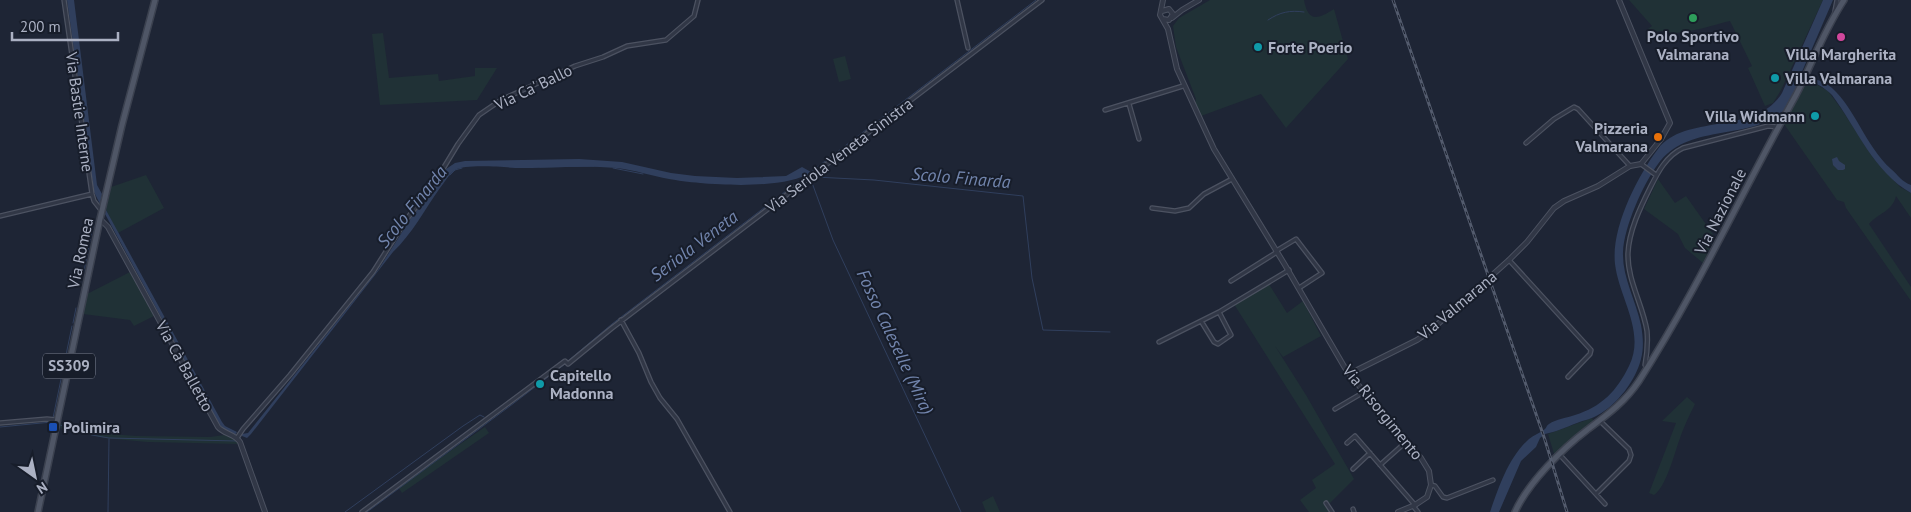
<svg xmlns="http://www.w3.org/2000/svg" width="1911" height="512" viewBox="0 0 1911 512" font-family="'PT Sans',sans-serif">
  <rect width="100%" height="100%" fill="#1e2535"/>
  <!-- green -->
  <path fill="#203136" d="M1210,0H1304C1308,22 1317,20 1334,9L1348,59L1286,128L1261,94L1201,116L1195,103L1196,99L1176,47L1173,26L1179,18Z
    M1629,0H1823L1781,90L1773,103L1765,106L1748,68L1752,66L1730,21C1713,25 1693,32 1675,33C1666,33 1660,28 1652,34L1648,29L1652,26Z
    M383,33L389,78L438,74L439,81L475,76V68H497L477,100L380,105L372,34Z
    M845,56L851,79L839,82L833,59Z
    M1808,80L1828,91L1842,110L1874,159L1900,187L1911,193V218L1896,196C1893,211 1877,214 1869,224L1911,287V301L1846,208L1844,202L1837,200L1784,124Z
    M146,175L164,208L118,233L106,210L111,187Z
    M1658,179L1675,203L1686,196L1715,237L1703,263L1685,248L1678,234L1644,209Z
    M130,272L154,316L134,326L130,320L83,314L87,294Z
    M1267,281L1287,313L1303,301L1321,336L1283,357L1275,346L1306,395L1354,479L1329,504L1332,512H1309L1300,500L1316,488L1312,480L1335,464L1232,301Z
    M1687,397L1695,404C1689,416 1683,428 1679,441C1674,455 1666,487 1654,495L1649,493L1676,423L1662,421Z
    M1592,418L1594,422L1555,457L1548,434Z
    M61,423L95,433L137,436L210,437L224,435L236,439L238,444L147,442L104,438L59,428Z
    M485,427L489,433L402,493L398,487Z
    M993,496L1000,512H986L982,502Z"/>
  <!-- water -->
  <path fill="#303f5d" d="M67,0H74L97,185L102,194L100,204L94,192Z
    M1823,0H1833L1801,74C1811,79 1822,79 1832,88C1856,110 1865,145 1891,169C1898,175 1902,182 1911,185V193C1874,172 1857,129 1832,95C1823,86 1813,80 1800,81C1795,90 1790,104 1783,111C1747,142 1689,122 1658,164C1643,184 1624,227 1623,252C1622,277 1636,301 1641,325C1643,336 1644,348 1641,359C1636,380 1617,405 1598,415C1592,419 1584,420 1577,423C1566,427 1556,432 1545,434L1540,438L1536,447L1521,461L1499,512H1490C1499,487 1508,458 1529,439C1534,435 1540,433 1545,429C1546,428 1547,425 1549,424C1556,419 1567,418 1575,415C1601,407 1617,391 1629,366C1646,332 1619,298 1615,264C1611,228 1637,177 1658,149C1685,113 1756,136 1782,93Z
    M1837,157L1839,161L1845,165V169L1843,170H1838L1833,165L1832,159Z
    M579,159L622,162L671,173L695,176L737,178L786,176L802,167L811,172C785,191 702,185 669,179C652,176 635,170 617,168C583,165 549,168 515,168C502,167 465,164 455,170C449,174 444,183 440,188C425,209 412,234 393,252L251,434L247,438L242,436V434L248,433L378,270L411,218L432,191L446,169L455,163L465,161Z
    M106,210L222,422L225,426L237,432L235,435L224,430L218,422L105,214Z"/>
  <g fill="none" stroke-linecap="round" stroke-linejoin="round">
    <!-- stream -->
    <path stroke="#303f5d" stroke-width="1" d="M1268,20C1280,12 1290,10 1304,12
      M540,167L594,166
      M613,168L643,174
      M450,175L455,170L462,168
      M815,177L874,180L1023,196L1032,278L1043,330L1110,332
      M811,180L833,240L961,512
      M699,182L712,183
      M90,242L94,220
      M84,271L89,246
      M73,323L76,308
      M568,361L612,324L1036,0
      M53,418L72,326
      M60,425L92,435L109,438L237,441
      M0,427L52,422
      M108,512L109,439
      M345,512L463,426L480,415L484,417
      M367,512L510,406L565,364"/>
    <!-- minor casing -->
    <g stroke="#4c5261" stroke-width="5.5">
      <path id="minor" d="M64,0L92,194L94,201L101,210
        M957,0L968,48
        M1834,16L1837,0
        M1129,104L1139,139
        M1105,110L1183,86
        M1526,143L1554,119L1574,107L1578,109L1630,166
        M1641,164L1656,175
        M1152,208L1175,211L1189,208L1204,194L1232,179
        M0,216L92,194
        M1276,251L1296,239L1322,273L1299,288
        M1509,260L1591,350L1590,354L1568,377
        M1231,281L1277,252
        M621,320L639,353L651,382L660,398L677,419L730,512
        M1201,321L1214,342L1218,344L1231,335L1219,312
        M1159,342L1219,312L1289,270
        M1647,367L1645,365C1647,354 1648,342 1647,331C1643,305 1627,280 1628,253C1629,231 1640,208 1650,188C1658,172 1666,156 1683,148L1768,126L1778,127
        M1335,409L1364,392
        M0,423L47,419L57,420
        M237,438L243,429L290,375L373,272L406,220L435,182L458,144L479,115L501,100L575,66L603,57L627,46L666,40L694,16L698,0
        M1347,443L1355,436L1415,505
        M1560,455L1605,504
        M1380,465L1407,441
        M1353,469L1370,453
        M1431,485L1435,486L1443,497L1447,498L1493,480
        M1596,494L1629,461L1631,455L1629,449L1600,421
        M1326,503L1332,512
        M1413,506L1418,512
        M1353,509L1354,512
        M362,512L565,361L568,364L612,328L1042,0"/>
    </g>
    <!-- tertiary casing -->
    <g stroke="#4c5261" stroke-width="6">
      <path id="tertiary" d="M1163,0L1160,15L1168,29L1177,69L1214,149L1285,265L1345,368L1364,392L1421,458L1429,471L1431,485L1427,497L1415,505L1398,512
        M1162,11L1169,9L1173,14L1169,20L1163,19
        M1172,18L1182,10L1199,0
        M100,219L108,227L218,427C224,434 235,434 240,442L265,512
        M1349,374L1417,340L1429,332L1509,260L1527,242L1554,208L1564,201L1598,186L1630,166L1641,164L1661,139L1670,123L1619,0"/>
    </g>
    <!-- primary casing -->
    <g stroke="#3b414f" stroke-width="8">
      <path id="primary" d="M38,512L100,219L122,125L155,0
        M1515,512C1528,483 1562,449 1587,430C1607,415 1625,402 1639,381C1698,289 1743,190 1796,95C1812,64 1824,30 1844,0"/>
    </g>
    <!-- minor -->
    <use href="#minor" stroke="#313746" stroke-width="3"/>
    <!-- tertiary -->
    <use href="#tertiary" stroke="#313746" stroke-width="4"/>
    <!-- primary -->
    <use href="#primary" stroke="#4f5666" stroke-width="5"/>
    <!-- rail casing -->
    <g stroke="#535b6d" stroke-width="3">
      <path id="rail" d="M1393,0L1545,440L1567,512"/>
    </g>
    <!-- rail -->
    <use href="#rail" stroke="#171d2a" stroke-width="1" stroke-dasharray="4" stroke-linecap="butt"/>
  </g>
  <!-- markers -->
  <circle fill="#2e9e5b" stroke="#171d2a" stroke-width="2" cx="1693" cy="18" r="5"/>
  <circle fill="#d1479c" stroke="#171d2a" stroke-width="2" cx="1841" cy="37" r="5"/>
  <g fill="#0f9aa8" stroke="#171d2a" stroke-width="2">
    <circle cx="1258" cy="47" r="5"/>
    <circle cx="1775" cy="78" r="5"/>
    <circle cx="1815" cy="116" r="5"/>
    <circle cx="540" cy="384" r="5"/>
  </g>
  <circle fill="#e8710a" stroke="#171d2a" stroke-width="2" cx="1658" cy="137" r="5"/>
  <rect fill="#1a4fb4" stroke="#171d2a" stroke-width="2" x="48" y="422" width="10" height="10" rx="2.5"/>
  <g text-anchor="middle" stroke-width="4" stroke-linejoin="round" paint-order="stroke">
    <!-- shield labels -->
    <rect fill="#171d2a" stroke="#7f8595" stroke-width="1" x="43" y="353.5" width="52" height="25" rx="4"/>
    <g font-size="15" font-weight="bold" fill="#abb1c3">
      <text x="69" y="371">SS309</text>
    </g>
    <!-- poi labels -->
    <g font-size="16" font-weight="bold" fill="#abb1c3" stroke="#171d2a" text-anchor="start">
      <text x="1693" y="42" text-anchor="middle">Polo Sportivo<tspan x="1693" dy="18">Valmarana</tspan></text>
      <text x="1268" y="53">Forte Poerio</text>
      <text x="1841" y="60" text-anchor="middle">Villa Margherita</text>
      <text x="1785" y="84">Villa Valmarana</text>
      <text x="1805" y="122" text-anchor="end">Villa Widmann</text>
      <text x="1648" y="134" text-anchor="end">Pizzeria<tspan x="1648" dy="18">Valmarana</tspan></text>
      <text x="550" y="381">Capitello<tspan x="550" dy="18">Madonna</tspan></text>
      <text x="63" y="433">Polimira</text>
    </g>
    <!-- street labels -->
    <g font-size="16" fill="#abb1c3" stroke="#171d2a">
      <text transform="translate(533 87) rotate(-26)" y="6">Via Ca' Ballo</text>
      <text transform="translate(80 112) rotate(82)" y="6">Via Bastie Interne</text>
      <text transform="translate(839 155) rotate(-37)" y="6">Via Seriola Veneta Sinistra</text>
      <text transform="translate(1720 211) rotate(-63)" y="6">Via Nazionale</text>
      <text transform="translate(80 253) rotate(-78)" y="6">Via Romea</text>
      <text transform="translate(1457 305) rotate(-40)" y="6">Via Valmarana</text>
      <text transform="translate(185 366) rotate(61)" y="6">Via Cà Balletto</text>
      <text transform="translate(1383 412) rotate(51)" y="6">Via Risorgimento</text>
    </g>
    <!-- water labels -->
    <g font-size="18" font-style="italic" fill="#7285ad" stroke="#171d2a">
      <text transform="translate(961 178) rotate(5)" y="6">Scolo Finarda</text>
      <text transform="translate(412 207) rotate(-51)" y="6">Scolo Finarda</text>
      <text transform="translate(694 246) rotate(-37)" y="6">Seriola Veneta</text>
      <text transform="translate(895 342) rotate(65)" y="6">Fosso Caleselle (Mira)</text>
    </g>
  </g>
  <!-- north arrow -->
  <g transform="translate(35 477) rotate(147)" stroke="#171d2a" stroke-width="4" paint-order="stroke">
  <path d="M0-4L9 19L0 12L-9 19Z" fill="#abb1c3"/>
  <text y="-8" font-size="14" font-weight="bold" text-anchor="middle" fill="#abb1c3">N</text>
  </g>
  <!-- scale -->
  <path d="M12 32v8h106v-8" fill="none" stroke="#abb1c3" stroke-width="2.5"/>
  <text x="20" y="32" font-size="15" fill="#abb1c3" stroke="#171d2a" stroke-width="4" paint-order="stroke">200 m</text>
</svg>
